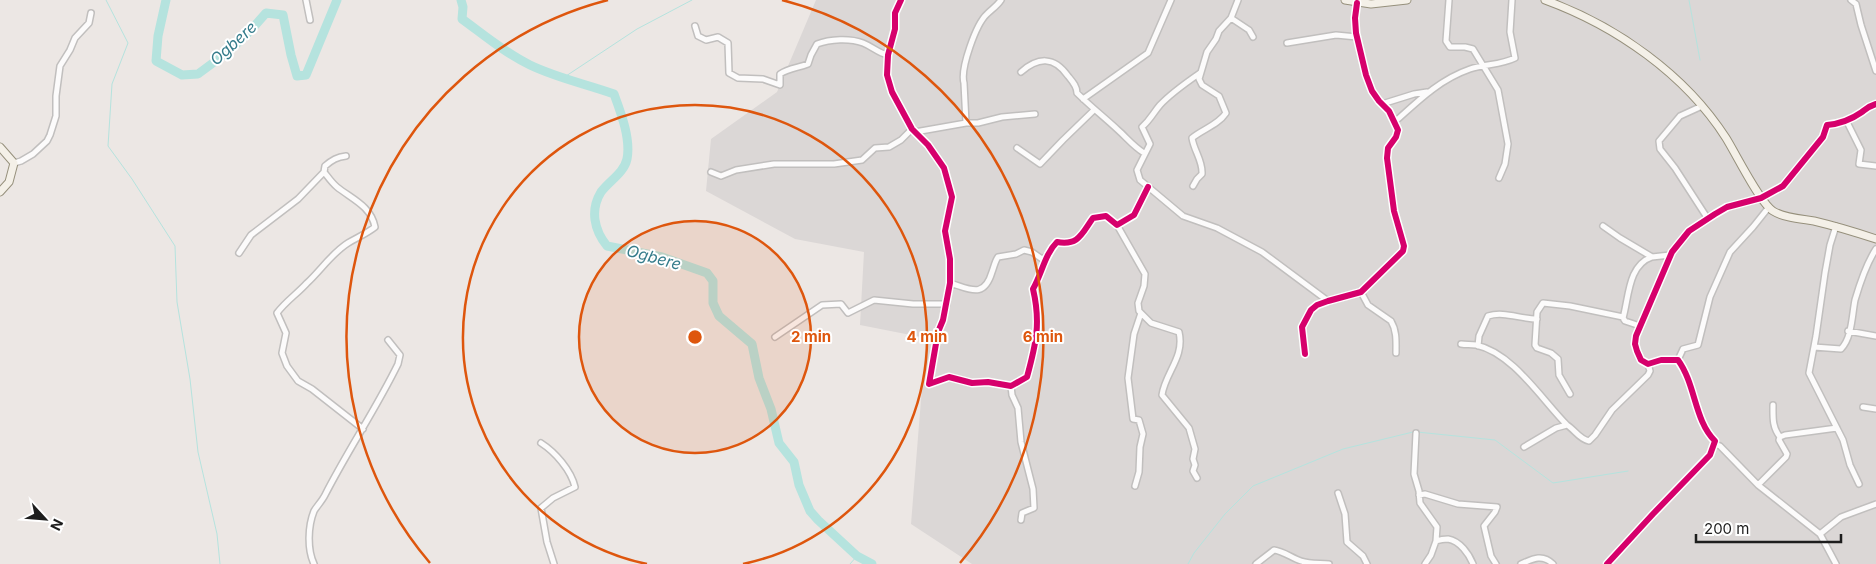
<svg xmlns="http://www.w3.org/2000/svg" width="1876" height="564" viewBox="0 0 1876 564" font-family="Inter,sans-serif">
  <rect width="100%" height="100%" fill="#ece7e4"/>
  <!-- residential -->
  <path fill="#dbd7d6" d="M816,0H1876V564H972L911,524L926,338L860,325L864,252L795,239L706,191L711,139L777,92Z"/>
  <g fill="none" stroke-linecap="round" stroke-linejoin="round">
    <!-- stream -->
    <path stroke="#b5e3de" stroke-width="1" d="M106,0L128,43L112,84L108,146L132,179L175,246L177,302L190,379L198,452L217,534L220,564
      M1689,0L1700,60
      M563,78L637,29L692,0
      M1417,432L1495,440L1553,483L1628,471
      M850,564L857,556
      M1188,564L1194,553L1225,514L1253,486L1343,449L1413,432"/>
    <!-- river -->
    <path stroke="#b5e3de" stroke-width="9" d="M166,0L158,36L156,61L182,75L198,74L229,51L251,30L266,13L283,15L291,55L297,76L306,75L337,0
      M461,0L463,7L462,19C484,35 505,53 530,65C557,78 586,84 614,94C621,113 631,139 627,159C624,173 609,181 601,192C590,210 594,230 607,246L662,257L707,273L713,281V303L719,316L752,344L759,378L771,409L779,443L794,462L799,485L810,511L818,520L857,556L872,564"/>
    <!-- street casing -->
    <g stroke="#c1bfbe" stroke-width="8">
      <path id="street" d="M306,0L310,20
        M901,0L895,13V29L888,55L887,75L892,92L912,129L928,145L944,168L952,197L945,231L950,259V283L943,320L938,332L929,384L949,377L972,383L988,382L1011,386L1027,377C1036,344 1041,323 1033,289C1042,273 1045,254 1057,242C1079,246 1082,233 1093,218L1106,216L1117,225L1134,215L1148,187
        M1449,0L1446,41L1450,47H1465L1473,49L1498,90L1508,144L1505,164L1499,178
        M1851,0L1856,4L1861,25L1876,71
        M1231,18L1249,30L1253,37
        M695,26L698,36L706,40L718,37L728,43L729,73L738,78L763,79L780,85V74C789,68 798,68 808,64L811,55L817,44C830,39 850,38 863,43C873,47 878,53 888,55
        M1287,43L1336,35L1357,37
        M1021,72C1038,57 1054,56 1068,76C1072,81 1077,86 1077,93C1090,106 1104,117 1118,130C1127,138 1133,146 1144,153
        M1200,73C1187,82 1171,93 1160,105C1153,113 1151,119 1142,127L1150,144L1137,170L1140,180L1183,216L1217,228L1262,252L1328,301
        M1083,99L1148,53L1171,0
        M1382,104L1414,94L1427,92
        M1702,106L1680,116L1659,141L1660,149L1675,168L1708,219
        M1393,120L1398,119C1420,99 1441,79 1470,69C1485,64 1501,65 1515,58L1510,32L1512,0
        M1846,120L1861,150L1859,164L1876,166
        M966,123L964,83C960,69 976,24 987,14C992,9 997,6 1001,0
        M915,132L966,123H978L1002,117L1035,114
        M1017,148L1040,164L1063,140L1094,110
        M346,156C337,157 332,160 325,166L324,172C328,177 332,183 337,187C352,199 371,206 375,227C366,234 358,237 348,243C332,253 321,270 307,283C297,294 286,301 277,313L286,333L282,353L287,366L298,381L312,389L363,429
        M14,163L21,161L33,154L47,141L50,135L56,116V96L60,66L70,50L75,38L89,23L91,13
        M711,172L721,176L736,170L774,164H834L862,160L875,148L889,147L901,140L912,129
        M1193,186L1197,179L1202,174C1203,161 1194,151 1192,138C1203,129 1218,125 1226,113L1219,96L1202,85L1199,79L1207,52L1216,39L1219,31L1231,18L1238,0
        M1117,225L1145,274L1144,286L1138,303L1139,311L1151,323L1179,332C1185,357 1165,373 1162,395L1189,428L1195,449L1193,459L1195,465L1193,471L1197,478
        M1603,226L1620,238L1652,257L1670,255
        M1836,226L1830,245L1825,273L1816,336L1809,373L1843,440L1850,465L1859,484
        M239,253L251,235L298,199L324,172
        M950,283C970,289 984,299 992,272C994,267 995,261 998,257L1016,254L1024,250L1032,252L1042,259L1047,256
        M1361,292L1368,305L1391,321C1397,331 1396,342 1396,353
        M1640,326L1625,321L1623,318C1629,297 1628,265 1652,257
        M1848,331L1876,336
        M775,337L822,305L841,304L848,313L874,300L913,304H947
        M1461,344C1466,345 1471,344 1476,345C1513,353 1542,400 1567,425
        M1478,346L1479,336L1488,316C1504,311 1520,319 1537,319
        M1814,347L1841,349C1852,338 1852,315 1855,300C1860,283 1866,264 1876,249
        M1305,354L1302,327L1311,310L1317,305L1328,301L1361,292L1403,251L1404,246L1394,211L1387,158L1388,148L1396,137L1398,130L1389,111L1379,101L1372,91L1366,75L1356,33L1355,18L1357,3
        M1678,360L1683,349L1698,345L1710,297L1730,252L1753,227L1769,207
        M1011,386L1012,395L1018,408L1021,442L1033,489L1034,508L1022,513L1021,520
        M1570,394L1559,375L1558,359L1551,353L1537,348L1535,345L1537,312L1543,303L1570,306L1623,317
        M1773,405C1773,417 1772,427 1780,437
        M1863,407L1876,409
        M1416,433L1414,474L1419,491L1420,503L1437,527L1436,541
        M541,443C555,452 571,470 575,487L553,498L541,508L547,542L554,564
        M1715,444L1720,446L1758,485L1820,534L1836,564
        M1524,447L1556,428L1567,425C1575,430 1579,439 1589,441L1595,435L1612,410L1648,375L1650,371L1648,364
        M1758,485L1786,457L1787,454L1779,440L1780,437L1785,435L1837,428
        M1135,486L1139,472L1140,447L1143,434L1139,420L1133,419L1128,378L1134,334L1141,313
        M1338,493L1345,514L1347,542L1363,556L1367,564
        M1419,495L1425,494L1458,504L1497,507L1495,512L1484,526L1491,556L1496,564
        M1820,534L1841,517L1876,504
        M314,564C307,549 308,526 314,511C317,506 322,501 325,495C348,450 376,409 398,364L400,355L388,340
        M1256,564L1274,550C1283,551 1292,558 1301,561C1310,564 1320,563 1329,564
        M1425,564L1431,555L1436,541C1439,540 1444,539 1448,539C1460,541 1469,554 1473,564
        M1521,564C1534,558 1543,554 1553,564
        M1607,564L1653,514L1710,455L1715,441C1694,420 1696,385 1678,360H1661L1648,364L1641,360L1637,351L1635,344L1636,336L1672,252L1689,231L1715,214L1727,207L1761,198L1783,186L1823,137L1827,125C1838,124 1852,119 1862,112C1867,108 1869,106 1876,104"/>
    </g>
    <!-- secondary casing -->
    <g stroke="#96907c" stroke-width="9">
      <path id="secondary" d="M1345,0L1371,4L1407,0
        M1545,0C1616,26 1685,74 1726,138C1736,154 1760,203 1773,211C1784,218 1802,219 1814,221C1835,226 1855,232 1876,239
        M0,147L14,163L9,182L0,192"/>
    </g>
    <!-- street -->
    <use href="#street" stroke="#fcfbfb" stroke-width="5"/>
    <!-- secondary -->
    <use href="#secondary" stroke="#f4f0e8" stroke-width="7"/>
    <!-- cycleway casing -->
    <g stroke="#fff" stroke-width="9">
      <path id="cycleway" d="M901,0L895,13V29L888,55L887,75L892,92L912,129L928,145L944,168L952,197L945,231L950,259V283L943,320L938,332L929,384L949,377L972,383L988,382L1011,386L1027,377C1036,344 1041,323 1033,289C1042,273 1045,254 1057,242C1079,246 1082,233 1093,218L1106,216L1117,225L1134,215L1148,187
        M1305,354L1302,327L1311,310L1317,305L1328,301L1361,292L1403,251L1404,246L1394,211L1387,158L1388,148L1396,137L1398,130L1389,111L1379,101L1372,91L1366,75L1356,33L1355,18L1357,3
        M1607,564L1653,514L1710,455L1715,441C1694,420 1696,385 1678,360H1661L1648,364L1641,360L1637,351L1635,344L1636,336L1672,252L1689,231L1715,214L1727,207L1761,198L1783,186L1823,137L1827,125C1838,124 1852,119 1862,112C1867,108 1869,106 1876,104"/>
    </g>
    <!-- cycleway -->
    <use href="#cycleway" stroke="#d6006c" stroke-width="6"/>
  </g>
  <!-- distance rings -->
  <circle cx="695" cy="337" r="116" fill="#de560d" fill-opacity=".12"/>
  <g fill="none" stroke="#de560d" stroke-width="2.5">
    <circle cx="695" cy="337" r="116"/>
    <path d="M647 564A232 232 0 1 1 743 564"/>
    <path d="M430 563A348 348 0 0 1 608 0M782 0A348 348 0 0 1 960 563"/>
  </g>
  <g text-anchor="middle" stroke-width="4" stroke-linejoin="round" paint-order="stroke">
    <!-- water labels -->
    <g font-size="16" font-style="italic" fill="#357c8b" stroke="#fff">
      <text transform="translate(233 43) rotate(-42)" y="6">Ogbere</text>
      <text transform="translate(654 257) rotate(15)" y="6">Ogbere</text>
    </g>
  </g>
  <circle cx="695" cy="337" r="8" fill="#de560d" stroke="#fff" stroke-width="2.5"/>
  <g font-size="15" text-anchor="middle" font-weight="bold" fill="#de560d" stroke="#fff" stroke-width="4" stroke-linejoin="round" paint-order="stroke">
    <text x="811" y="342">2 min</text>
    <text x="927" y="342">4 min</text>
    <text x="1043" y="342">6 min</text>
  </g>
  <!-- north arrow -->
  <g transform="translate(45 519) rotate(116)" stroke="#ffffff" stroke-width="4" paint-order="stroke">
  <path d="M0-4L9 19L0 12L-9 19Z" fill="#1d1d1d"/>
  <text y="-8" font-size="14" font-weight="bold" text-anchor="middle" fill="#1d1d1d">N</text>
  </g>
  <!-- scale -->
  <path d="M1696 534v8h145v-8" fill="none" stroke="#1d1d1d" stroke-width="2.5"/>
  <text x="1704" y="534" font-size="15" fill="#1d1d1d" stroke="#ffffff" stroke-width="4" paint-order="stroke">200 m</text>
</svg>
